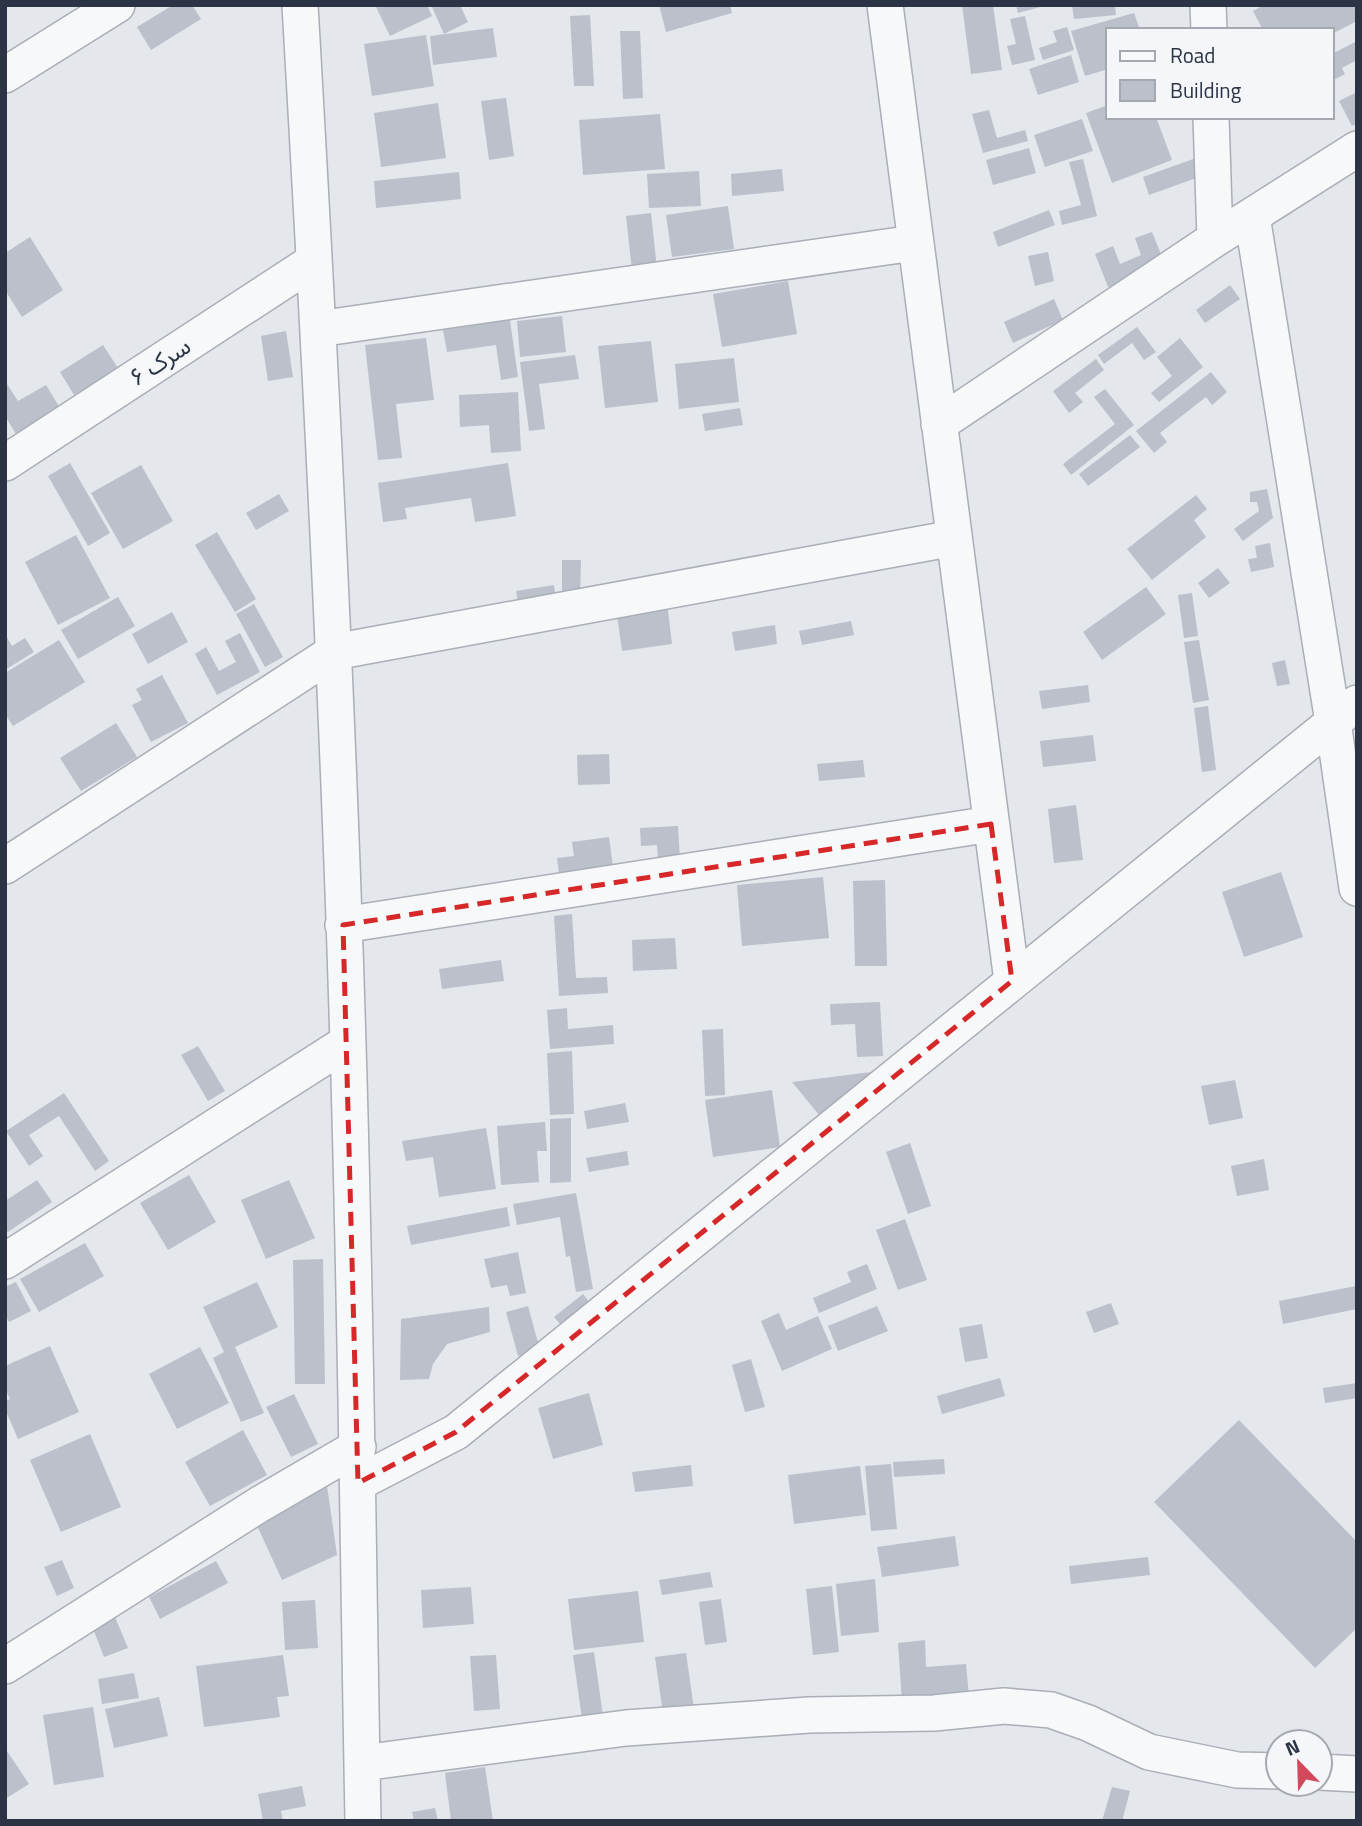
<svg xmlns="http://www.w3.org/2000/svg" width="1362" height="1826" viewBox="0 0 1362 1826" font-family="'Titillium Web','Noto Sans Arabic',sans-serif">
  <rect width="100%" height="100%" fill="#e4e7ec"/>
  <!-- building -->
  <path fill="#bbc0ca" d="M173,5H192L201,19L151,50L137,27Z
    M375,5H427L432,16L390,36Z
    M431,5H460L468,22L444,34Z
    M659,5H730L732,13L666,32Z
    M962,5H993L1002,70L971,74Z
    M1016,5H1044V6L1018,13Z
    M1072,5H1115L1116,15L1074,19Z
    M1264,5H1357V21L1332,34V30H1263L1253,11Z
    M1134,13L1140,30H1108V69L1085,76L1071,31Z
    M590,15L594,86H574L570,16Z
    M1025,16L1035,60L1012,65L1007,46L1016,44L1010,19Z
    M1067,27L1074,50L1043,60L1039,48L1057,42L1053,31Z
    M493,28L497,57L433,65L430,36Z
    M620,31H640L643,98L623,99Z
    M426,35L434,86L372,96L364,44Z
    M1357,41V60L1342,68L1345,74L1332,81V54Z
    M1071,55L1079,82L1038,95L1029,69Z
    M1357,92V123L1352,126L1339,101Z
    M506,98L514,156L489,160L481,101Z
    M438,103L446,158L381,167L374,113Z
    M1108,105V117H1156L1172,160L1112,183L1086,113Z
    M989,110L997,138L1025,130L1028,141L983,153L972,114Z
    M660,114L665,169L583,175L579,120Z
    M1082,119L1093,151L1045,167L1034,135Z
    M1029,148L1036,173L993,185L986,160Z
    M1196,158L1202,176L1149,195L1143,177Z
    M1083,159L1097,216L1062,225L1059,211L1081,205L1069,162Z
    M782,169L784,191L732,196L731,174Z
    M699,171L701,206L649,208L647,174Z
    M459,172L461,199L376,208L374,181Z
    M728,206L734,249L672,257L666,215Z
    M1049,210L1055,225L998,247L993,232Z
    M651,213L658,278L633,280L626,216Z
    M1152,232L1165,264L1108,287L1095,254L1113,246L1120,264L1141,255L1135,238Z
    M30,237L63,290L22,317L5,290V253Z
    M1048,252L1054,281L1035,286L1028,256Z
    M788,281L797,334L722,347L713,294Z
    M1230,285L1240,299L1205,323L1196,310Z
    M1054,299L1063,320L1013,343L1004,322Z
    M562,316L566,352L520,357L517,321Z
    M510,320L518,377L501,380L496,345L447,352L443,330Z
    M1137,327L1156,352L1144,360L1132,343L1104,364L1098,355Z
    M286,331L293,377L268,381L261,336Z
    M426,338L434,400L396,404L402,458L378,460L365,345Z
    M1180,338L1203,367L1159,402L1151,393L1172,376L1157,357Z
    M651,341L658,402L605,408L598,346Z
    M103,345L118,368L74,395L60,372Z
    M575,355L579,379L539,384L545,429L529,431L520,362Z
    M734,358L739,402L679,409L675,364Z
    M1096,359L1104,370L1075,393L1083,402L1069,413L1053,391Z
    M1211,372L1227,392L1212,405L1206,397L1160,433L1167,442L1154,453L1136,431Z
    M7,384L18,401L46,385L60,408L16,434L5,416V385Z
    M1105,389L1134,425L1071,475L1063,464L1115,424L1094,397Z
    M518,392L521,451L491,453L489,425L460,427L459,395Z
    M740,408L743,425L705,431L702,414Z
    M1130,435L1140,447L1088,486L1079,474Z
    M70,463L110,533L88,546L48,476Z
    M508,463L516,516L475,522L471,498L405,508L407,519L383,522L378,483Z
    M141,465L173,521L123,549L91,493Z
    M1267,489L1273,518L1243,541L1234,529L1259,511L1257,502H1250V492Z
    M279,494L289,511L256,530L246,513Z
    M1196,495L1207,509L1194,520L1206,537L1152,580L1127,549Z
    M217,532L256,599L235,612L195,545Z
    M76,535L110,598L58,625L25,562Z
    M1270,543L1274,567L1251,572L1248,559L1257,558L1255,546Z
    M562,560H581L580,599L562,598Z
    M1218,568L1230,583L1209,598L1198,583Z
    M554,585L556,602L519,609L516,591Z
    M1146,587L1166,614L1102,660L1083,632Z
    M1192,593L1198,636L1184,638L1178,595Z
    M118,597L135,626L78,659L61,630Z
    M667,602L672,644L622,651L616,608Z
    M254,604L283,657L265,667L236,614Z
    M172,612L188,642L148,664L132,634Z
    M851,621L854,635L802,645L799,631Z
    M775,625L777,644L735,651L732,632Z
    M240,633L260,672L217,695L195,654L206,647L219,671L236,662L225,641Z
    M5,634L12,646L25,638L34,652L5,670Z
    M59,640L85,682L13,726L5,714V673Z
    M1199,640L1209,700L1193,703L1184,642Z
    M1285,660L1290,684L1277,686L1272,663Z
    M162,675L188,723L151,742L132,705L142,700L136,689Z
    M1088,685L1090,702L1042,709L1039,691Z
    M1208,706L1216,770L1202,772L1194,708Z
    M116,723L137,757L81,791L60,758Z
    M1093,735L1096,761L1043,767L1040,741Z
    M609,754L610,784L578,785L577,755Z
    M863,760L865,777L819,781L817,764Z
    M1076,805L1083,860L1054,863L1048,809Z
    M678,826L680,860L658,861L657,845L641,846L640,828Z
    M609,837L613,867L559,874L557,858L574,856L572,842Z
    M1281,872L1303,937L1244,957L1222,892Z
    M823,877L829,938L742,946L737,885Z
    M885,880L887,966H855L853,881Z
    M572,914L576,978L607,977L608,993L559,996L554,916Z
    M675,938L677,969L633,971L632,940Z
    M501,960L504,981L442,989L439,969Z
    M880,1002L883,1056L857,1057L855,1024L831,1025L830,1004Z
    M567,1008L568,1029L613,1025L614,1044L550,1049L547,1010Z
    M723,1029L725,1095L705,1096L702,1030Z
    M198,1046L225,1091L208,1101L181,1055Z
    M572,1051L574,1114L550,1115L547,1053Z
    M887,1070L824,1121L792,1082Z
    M1235,1080L1243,1118L1209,1125L1201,1086Z
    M772,1090L780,1147L713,1157L705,1100Z
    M64,1093L109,1161L95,1171L59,1116L29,1135L43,1156L29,1166L6,1131Z
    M625,1103L629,1122L587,1129L584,1111Z
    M571,1118V1182L550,1183V1119Z
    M545,1122L547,1151H537L539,1182L501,1185L497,1126Z
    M486,1128L496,1189L439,1197L433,1157L406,1161L402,1141Z
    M910,1143L931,1206L908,1214L886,1152Z
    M627,1151L629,1165L589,1172L586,1158Z
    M1264,1159L1269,1190L1237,1196L1231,1166Z
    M189,1175L216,1222L168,1250L140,1203Z
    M37,1180L52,1202L8,1232L5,1229V1201Z
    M289,1180L315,1238L266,1259L241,1200Z
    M576,1193L593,1289L576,1292L570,1256L566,1257L560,1217L517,1225L513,1204Z
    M507,1207L510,1226L411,1245L407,1226Z
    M905,1219L927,1280L898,1290L876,1230Z
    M85,1243L104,1276L39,1312L20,1279Z
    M518,1252L526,1293L510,1296L507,1285L491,1288L484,1259Z
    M323,1259L325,1384H295L293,1260Z
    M867,1264L877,1289L819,1313L813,1298L851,1282L847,1272Z
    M16,1282L31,1311L9,1322L5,1315V1287Z
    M257,1282L278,1327L235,1347L264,1413L241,1422L213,1358L224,1352L203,1307Z
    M1356,1286L1357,1309L1283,1324L1279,1301Z
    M583,1294L594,1308L565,1330L554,1317Z
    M1111,1303L1119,1324L1094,1333L1086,1312Z
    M528,1306L540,1350L518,1356L506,1312Z
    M877,1306L888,1331L838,1351L828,1326Z
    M489,1307L490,1332L447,1344L433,1364L429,1379L400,1380L401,1319Z
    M779,1313L786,1330L818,1316L832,1349L782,1371L761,1321Z
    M982,1324L988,1358L965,1362L959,1328Z
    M50,1346L79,1412L18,1439L5,1409V1401L10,1399L5,1388V1366Z
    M200,1347L229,1403L177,1429L149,1374Z
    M751,1359L765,1407L745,1412L732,1365Z
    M1000,1378L1005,1396L942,1414L937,1396Z
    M1357,1383V1398L1325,1403L1323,1388Z
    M589,1393L603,1445L553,1459L538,1408Z
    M294,1394L318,1444L291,1457L266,1407Z
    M1239,1420L1357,1542V1628L1315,1668L1154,1502Z
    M243,1430L267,1475L210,1506L185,1462Z
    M90,1434L121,1507L61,1532L30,1460Z
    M944,1459L945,1474L894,1477L893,1462Z
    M891,1464L897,1529L871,1531L865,1466Z
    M691,1465L693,1486L635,1492L632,1472Z
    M860,1466L866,1515L794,1524L788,1475Z
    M327,1486L337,1555L282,1580L254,1519Z
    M955,1536L959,1566L882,1577L877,1547Z
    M1148,1557L1150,1575L1071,1584L1069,1566Z
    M62,1560L74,1588L57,1596L44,1567Z
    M216,1561L228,1583L160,1619L149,1597Z
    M710,1572L713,1587L662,1595L659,1580Z
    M875,1579L879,1632L841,1636L836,1584Z
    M832,1586L839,1652L813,1655L806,1589Z
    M471,1587L474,1624L423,1628L421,1590Z
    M638,1591L644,1642L574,1650L568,1599Z
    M721,1599L727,1642L705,1645L699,1602Z
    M315,1600L318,1648L285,1650L282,1602Z
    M115,1617L128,1648L104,1657L92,1626Z
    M925,1640L926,1667L966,1664L969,1696L902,1702L898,1643Z
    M594,1652L603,1716L582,1719L573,1655Z
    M686,1653L694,1709L663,1714L655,1657Z
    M283,1655L289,1696L277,1697L280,1717L204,1727L196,1666Z
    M496,1655L500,1709L474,1711L470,1656Z
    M134,1673L139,1698L102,1704L98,1679Z
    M159,1697L168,1736L114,1748L105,1709Z
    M93,1707L104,1777L54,1785L43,1715Z
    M5,1748L29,1784L5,1799Z
    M485,1767L493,1821H451L445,1773Z
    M302,1786L306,1806L281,1811L283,1821H263L258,1794Z
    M1112,1787L1130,1791L1122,1821H1102Z
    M435,1808L438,1821H414L412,1812Z"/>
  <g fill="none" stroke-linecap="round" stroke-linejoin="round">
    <!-- minor casing -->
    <g stroke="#a9aeb7" stroke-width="38">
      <path id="minor" d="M300,5C320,352 338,698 348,1045C356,1303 358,1562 363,1821
        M885,5L1012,981
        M1208,5L1209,30
        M5,75L117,5
        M1211,117L1215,239
        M1252,216L1333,722L1357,888
        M318,329L914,243
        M939,424L1215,239L1357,149
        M5,463L314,261
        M5,866L334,652L954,538
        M343,925L991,824
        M5,1261L348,1042
        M358,1483L456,1432L1357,703
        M5,1666L260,1504L358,1447
        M362,1763L626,1728L809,1715L934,1713L1004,1706L1051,1710L1088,1723L1149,1752L1237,1770L1278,1771
        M1320,1772L1357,1774"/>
    </g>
    <!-- minor -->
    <use href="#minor" stroke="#f7f8fa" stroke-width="35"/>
  </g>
  <!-- marked area -->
  <path fill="none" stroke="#d62828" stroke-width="5" stroke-dasharray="14 9" stroke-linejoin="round" d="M991,824L1012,981L456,1432L358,1483L343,925Z"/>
  <g text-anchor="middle" stroke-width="5" stroke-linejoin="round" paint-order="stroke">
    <!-- street labels -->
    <g font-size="24" fill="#2b3445" stroke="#f4f6f9">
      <text transform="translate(160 362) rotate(-33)" y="8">سرک ۶</text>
    </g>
  </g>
  <!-- border -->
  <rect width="1362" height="1826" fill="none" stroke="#2b3445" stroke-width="14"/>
  <!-- legend -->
  <rect x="1106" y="28" width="228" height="91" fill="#f4f6f9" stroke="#a4a8b1" stroke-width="2"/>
  <rect x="1120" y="51" width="35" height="10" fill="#f7f8fa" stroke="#a4a8b1" stroke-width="2"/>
  <text x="1170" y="63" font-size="21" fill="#2b3445">Road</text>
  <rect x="1120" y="80" width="35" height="21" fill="#bbc0ca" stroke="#a4a8b1" stroke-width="2"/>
  <text x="1170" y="98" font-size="21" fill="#2b3445">Building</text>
  <!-- north arrow -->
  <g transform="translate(1299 1763) rotate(337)"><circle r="33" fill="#f4f6f9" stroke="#a4a8b1" stroke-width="2"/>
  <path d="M0-5L12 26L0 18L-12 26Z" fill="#d1495b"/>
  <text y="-10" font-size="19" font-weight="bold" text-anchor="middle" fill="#2b3445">N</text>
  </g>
</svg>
